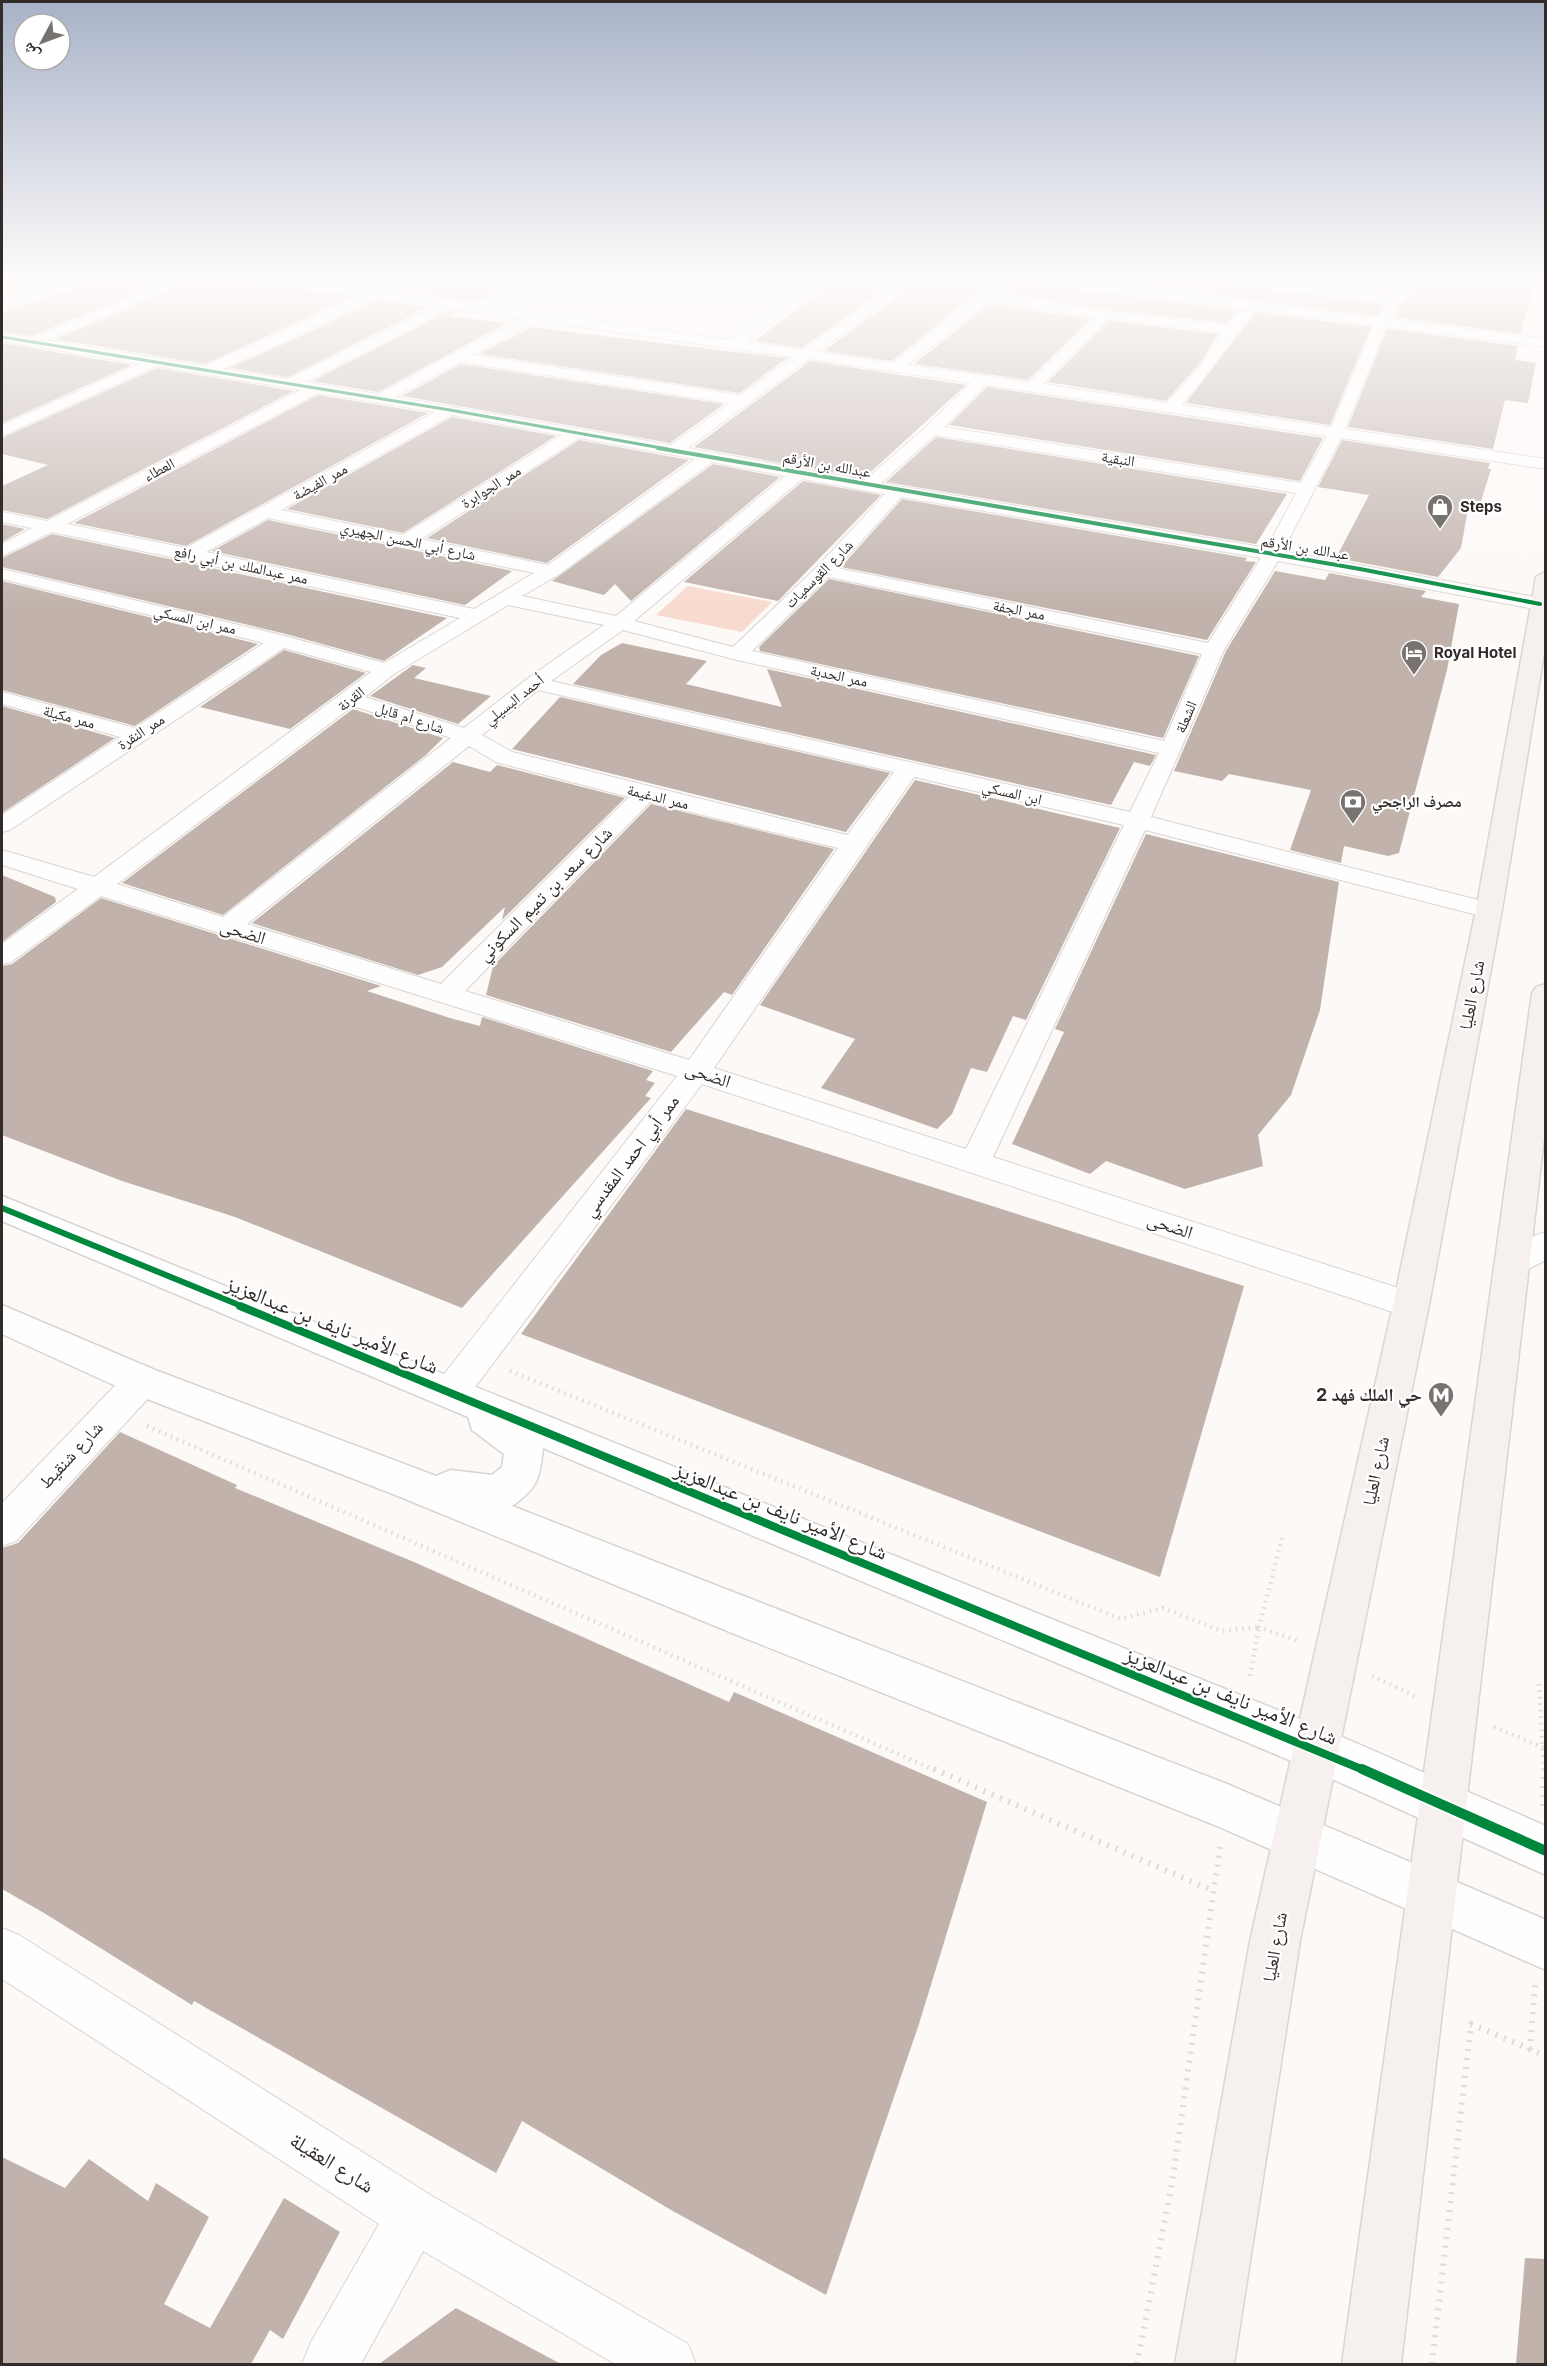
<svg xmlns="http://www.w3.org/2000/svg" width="1547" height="2366" viewBox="0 0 1547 2366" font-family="Inter,'Noto Naskh Arabic',sans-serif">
  <rect width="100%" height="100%" fill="#fcf9f7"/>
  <!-- green -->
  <path fill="#f8dbcf" d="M268,346L335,358L288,380L226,369V365Z
    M688,586L772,602L742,632L656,615Z"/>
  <!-- building -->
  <path fill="#c1b3ac" d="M101,279H171L31,336L2,331V313Z
    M197,279H266L274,285L354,296L205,364L56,339Z
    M319,279H519L475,302Z
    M838,279H898L802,348L755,341Z
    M922,279H1001L978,292L892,361L824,351Z
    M1003,279H1032L1040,285L1238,310L1227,323L1105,309L1002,293L1010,285Z
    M1090,279H1222L1230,285L1385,304L1377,316Z
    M1283,279H1368L1399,283L1393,293Z
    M1419,279H1506L1533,286L1521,334L1394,317Z
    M379,300L429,307L287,377L231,368Z
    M990,304L1090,319L1028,380L914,364Z
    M452,310L459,311L450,316L507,323L378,392L312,381Z
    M1252,312L1371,327L1330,425L1186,403L1253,316Z
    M1109,321L1218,334L1201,362L1166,401L1048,382Z
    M532,327L569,332L787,358L740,393L479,354Z
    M1387,329L1518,346L1515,360L1536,363L1528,403L1505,400L1493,449L1348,427Z
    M2,343L132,365L2,423Z
    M810,361L966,385L864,478L694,447Z
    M461,364L724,404L670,443L402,396Z
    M157,368L294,391L47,519L2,510V486L48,465L2,454V438Z
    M987,387L1323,438L1300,481L949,425Z
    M318,395L428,413L186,546L74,523Z
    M452,417L556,436L403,533L287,509Z
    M936,437L1287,494L1256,544L886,482Z
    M579,440L689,460L547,563L427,538Z
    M1342,440L1490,463L1488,469H1491L1478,511L1468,509L1461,548L1438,577L1336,558L1369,495L1318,487Z
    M713,464L780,477L631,601L615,584L604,595L552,581Z
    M803,481L881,495L778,601L684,582Z
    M902,499L1247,558L1245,561L1256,562L1207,640L841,567Z
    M268,520L512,571L465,605L212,551Z
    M2,524L25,529L2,542Z
    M52,534L447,618L384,661L282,633L2,567V558Z
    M1275,571L1325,580L1329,573L1426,591L1421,597L1459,604L1447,670L1399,853L1388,856L1344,846L1341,863L1290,850L1311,790L1229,774L1222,781L1174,771L1226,651Z
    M829,579L1199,656L1163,738L760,651L759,647Z
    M2,581L258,644L135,726L2,690Z
    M622,643L707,661L686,684L782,707L767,669L1156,755L1150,766L1134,762L1111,805L573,684L601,655Z
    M284,650L366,673L290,729L200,707Z
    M413,665L426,668L414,678L491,696L458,724L370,696Z
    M560,697L890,773L846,832L512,749Z
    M2,706L115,738L2,813Z
    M353,709L443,738L426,755L223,915L122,883Z
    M453,762L490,772L497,765L625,798L502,920L505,907L442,967L418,975L252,923Z
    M915,780L1120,828L1026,1020L1013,1016L987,1072L971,1068L952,1114L937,1129L821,1088L855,1039L760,1005Z
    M651,804L834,849L732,995L724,992L671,1052L486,995L493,966Z
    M1146,834L1339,882L1320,1010L1291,1095L1258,1135L1263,1166L1185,1189L1106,1161L1090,1174L1012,1144L1064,1032L1055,1029Z
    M2,875L55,897L56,902L2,942Z
    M101,898L381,986L367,991L450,1018L480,1026L482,1017L653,1071L646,1080L655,1083L645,1096L651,1098L462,1308L235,1217L122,1181L2,1135V966L12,964Z
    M686,1109L1244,1286L1160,1577L521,1334Z
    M120,1432L237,1485L235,1488L414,1562L729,1702L734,1692L987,1802L919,2024L826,2295L671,2210L522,2121L496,2173L194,2001L192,2005L44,1913L2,1889V1548L18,1543Z
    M2,2157L65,2188L89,2159L148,2201L156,2183L209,2217L164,2304L210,2328L284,2198L340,2232L283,2339L270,2330L251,2364H2Z
    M1525,2258L1545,2259V2364H1516Z
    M456,2308L561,2364H379Z"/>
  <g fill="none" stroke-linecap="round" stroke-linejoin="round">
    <!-- minor casing -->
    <g stroke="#d8d4d1" stroke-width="2">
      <path id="minor" d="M66,279H84L2,311V303Z
        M177,279H195L48,340L205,366L362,295L274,283L268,279H302L475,304L525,279H541L491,306L730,340L786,302L648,283L642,279H676L795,296L819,279H834L745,342L803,350L902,279H916L818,352L893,363L979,294L1002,281L1008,285L997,295L1105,311L1228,325L1239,312H1249L1251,315C1228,345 1207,376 1182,405L1331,427L1374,325L1040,283L1034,279H1071L1378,318L1389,302L1230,283L1224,279H1263L1394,295L1405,279H1417L1390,319L1546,339V347L1386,327L1345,429L1546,459V469L1341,438L1283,551L1540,598L1546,600V608L1540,610L1278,561L1224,650L1151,817L1498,905L1502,910L1498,915L1489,918L1145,830L993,1157L1423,1296L1428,1305L1423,1314L1411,1318L702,1084L464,1402L451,1407L438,1402L433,1392L438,1382L677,1076L101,896L11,962L2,964V944L78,889L2,865V850L94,877L371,672L284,648L10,830L2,832V815L120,737L2,704V692L135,728L264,643L2,579V569L281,635L384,663L460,618L52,532L2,556V544L32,528L2,522V512L47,521L301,390L157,366L2,436V425L140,364L2,341V333L31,338ZM379,298L437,306L287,379L223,369ZM989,302L1095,317L1029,382L908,365ZM452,308L522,318L378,394L305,382ZM1108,319L1222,332L1203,363L1167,403L1043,384ZM538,321L793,357L741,395L472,355ZM809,359L971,383L926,427L865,480L688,448ZM460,362H461L730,403L671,445L395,397ZM986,385L1327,436L1301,483L944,427ZM318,393L435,412L186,548L67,524ZM452,415L562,435L403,535L281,510ZM935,435L1296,493L1267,548L881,483ZM579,438L695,459L548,565L421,539ZM712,462L785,476L616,616L522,596L558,575ZM802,479L885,494L817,567L733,647L634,621ZM901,497L1261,558L1208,643L837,568ZM268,518L534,573L474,609L206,552ZM828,577L1202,654L1164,741L752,651ZM508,605L604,625L527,679L464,728L365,697L394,674ZM623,630L737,660L1159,753L1130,812L551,681ZM538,690L894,772L847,835L512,752L482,735ZM353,706L451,738L223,917L117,884ZM469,746L496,762L629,797L441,984L247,924ZM914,777L1124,825L966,1149L714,1068ZM650,802L838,848L689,1060L465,991Z
        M1521,279H1546V285L1527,283Z
        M1546,1232V1260L1513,1277L1501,1273L1496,1264C1505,1248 1528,1237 1546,1232Z
        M142,1366L155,1371L160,1381L155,1391L16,1541L2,1546V1503L129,1371Z
        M2,1928L19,1935L432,2196L688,2344L696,2364H615L423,2251L361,2364H302L310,2344L379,2224L2,1979Z"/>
    </g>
    <!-- tertiary casing -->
    <g stroke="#d8d4d1" stroke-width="3">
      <path id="tertiary" d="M2,1196L1317,1726L1546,1826V1875L1301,1765L543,1448C540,1478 538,1488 512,1506L1227,1784L1546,1920V1970L1217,1826L742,1637L393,1494L129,1392L2,1334V1305L155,1370L436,1476L451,1470L492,1475L502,1467L504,1454L472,1430L468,1417L2,1221Z"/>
    </g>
    <!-- primary casing -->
    <g stroke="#d9d6d5" stroke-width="3">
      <path id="primary" d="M1546,571V641L1502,910L1429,1305L1300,1941L1234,2364H1175L1250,1941L1393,1305L1476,910L1536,577Z
        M1546,984V1121L1401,2364H1342L1532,993L1536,987Z"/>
    </g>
    <!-- path-far1 -->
    <path stroke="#dddcdb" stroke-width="4.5" stroke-dasharray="1.5 5" stroke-linecap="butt" d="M510,1371L1121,1619L1163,1608L1222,1631L1259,1627L1249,1681
      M147,1426L937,1771
      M1282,1538L1259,1627L1301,1642
      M1372,1676L1417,1697
      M1539,1684L1544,1771
      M1494,1727L1546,1749"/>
    <!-- path -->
    <path stroke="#dddcdb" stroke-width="6" stroke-dasharray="2 7" stroke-linecap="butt" d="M934,1769L1213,1891
      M1543,1806L1544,1769
      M1530,2050L1535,1985
      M1137,2364L1172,2183L1220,1847
      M1432,2364L1471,2024L1546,2056"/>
    <!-- minor -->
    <use href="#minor" fill="#fffefe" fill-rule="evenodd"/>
    <!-- tertiary -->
    <use href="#tertiary" fill="#fffefe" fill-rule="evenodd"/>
    <!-- primary -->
    <use href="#primary" fill="#f6f0ee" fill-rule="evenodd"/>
    <!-- cycleway-far4 casing -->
    <g stroke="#fff" stroke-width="4.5">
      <path id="cycleway-far4" d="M2,337L450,410L667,449"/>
    </g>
    <!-- cycleway-far3 casing -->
    <g stroke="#fff" stroke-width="6">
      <path id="cycleway-far3" d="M658,448L1360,569L1540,604"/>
    </g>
    <!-- cycleway-far2 casing -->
    <g stroke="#fff" stroke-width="10">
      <path id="cycleway-far2" d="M2,1208L244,1307"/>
    </g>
    <!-- cycleway-far1 casing -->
    <g stroke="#fff" stroke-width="11">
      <path id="cycleway-far1" d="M240,1306L1366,1771"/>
    </g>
    <!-- cycleway casing -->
    <g stroke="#fff" stroke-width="14">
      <path id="cycleway" d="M1362,1769L1546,1851"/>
    </g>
    <!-- cycleway-far4 -->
    <use href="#cycleway-far4" stroke="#00873e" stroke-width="3"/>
    <!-- cycleway-far3 -->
    <use href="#cycleway-far3" stroke="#00873e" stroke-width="4"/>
    <!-- cycleway-far2 -->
    <use href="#cycleway-far2" stroke="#00873e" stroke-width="6"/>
    <!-- cycleway-far1 -->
    <use href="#cycleway-far1" stroke="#00873e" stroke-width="8"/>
    <!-- cycleway -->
    <use href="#cycleway" stroke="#00873e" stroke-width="10"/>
  </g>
  <!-- sky -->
  <linearGradient id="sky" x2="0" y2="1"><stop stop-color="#a7b2c8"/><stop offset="0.46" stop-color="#fefcfb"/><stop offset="1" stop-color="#fefcfb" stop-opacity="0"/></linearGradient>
  <rect width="1547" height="610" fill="url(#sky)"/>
  <!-- icons -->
  <defs>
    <g id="shop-pin" transform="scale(1.35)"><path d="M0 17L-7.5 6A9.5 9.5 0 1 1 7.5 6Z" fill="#787371" stroke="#fff"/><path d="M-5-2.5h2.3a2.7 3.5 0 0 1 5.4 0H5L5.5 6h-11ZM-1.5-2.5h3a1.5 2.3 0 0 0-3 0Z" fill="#fff"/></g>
    <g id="hotel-pin" transform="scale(1.35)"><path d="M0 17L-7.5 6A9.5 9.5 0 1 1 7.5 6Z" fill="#787371" stroke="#fff"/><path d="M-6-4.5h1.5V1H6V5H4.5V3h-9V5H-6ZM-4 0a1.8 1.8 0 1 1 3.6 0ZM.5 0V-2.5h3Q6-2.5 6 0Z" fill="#fff"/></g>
    <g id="bank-pin" transform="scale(1.35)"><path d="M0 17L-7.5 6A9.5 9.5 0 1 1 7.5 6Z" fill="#787371" stroke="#fff"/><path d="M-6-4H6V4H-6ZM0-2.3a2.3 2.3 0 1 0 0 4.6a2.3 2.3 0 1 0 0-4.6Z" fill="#fff"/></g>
    <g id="metro-pin" transform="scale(1.35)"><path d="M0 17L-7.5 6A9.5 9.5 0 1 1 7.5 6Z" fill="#787371" stroke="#fff"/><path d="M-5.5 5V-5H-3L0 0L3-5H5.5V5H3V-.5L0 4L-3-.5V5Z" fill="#fff"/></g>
  </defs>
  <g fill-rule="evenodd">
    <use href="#shop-pin" x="1440" y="507"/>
    <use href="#hotel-pin" x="1414" y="653"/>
    <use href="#bank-pin" x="1353" y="802"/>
    <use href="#metro-pin" x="1441" y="1395"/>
  </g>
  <g text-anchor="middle" stroke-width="4.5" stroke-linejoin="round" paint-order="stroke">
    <!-- far-street labels -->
    <g font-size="15" fill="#312b29" stroke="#fff">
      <text transform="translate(1118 459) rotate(9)" y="5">النبقية</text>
      <text transform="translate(827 465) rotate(10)" y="5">عبدالله بن الأرقم</text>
      <text transform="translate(159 470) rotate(-28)" y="5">العطاء</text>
      <text transform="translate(320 482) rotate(-29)" y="5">ممر الفيضة</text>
      <text transform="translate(491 487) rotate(-32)" y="5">ممر الجوابرة</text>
      <text transform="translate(408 541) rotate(12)" y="5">شارع أبي الحسن الجهيري</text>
      <text transform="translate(1305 548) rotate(9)" y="5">عبدالله بن الأرقم</text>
      <text transform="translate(241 565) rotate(12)" y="5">ممر عبدالملك بن أبي رافع</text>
      <text transform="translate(819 574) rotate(-45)" y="5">شارع القوسميات</text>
      <text transform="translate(1019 610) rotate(11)" y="5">ممر الجفة</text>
      <text transform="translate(195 620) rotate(13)" y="5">ممر ابن المسكي</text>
      <text transform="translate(839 676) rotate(12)" y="5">ممر الحدبة</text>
      <text transform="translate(351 699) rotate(-38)" y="5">القرنة</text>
      <text transform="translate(514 700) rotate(-38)" y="5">أحمد البسيلي</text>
      <text transform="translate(69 717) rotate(15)" y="5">ممر مكيلة</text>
      <text transform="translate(1186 717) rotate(-67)" y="5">الشعلة</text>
      <text transform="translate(410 718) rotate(18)" y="5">شارع أم قابل</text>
      <text transform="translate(141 732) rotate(-33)" y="5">ممر النقرة</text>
      <text transform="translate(1012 793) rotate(13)" y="5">ابن المسكي</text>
      <text transform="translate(658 797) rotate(14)" y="5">ممر الدغيمة</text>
    </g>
    <!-- far-poi labels -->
    <g font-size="15" font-weight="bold" fill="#312b29" stroke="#fff" text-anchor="start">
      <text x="1460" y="512">Steps</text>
      <text x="1434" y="658">Royal Hotel</text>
      <text x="1372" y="807">مصرف الراجحي</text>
    </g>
    <!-- street labels -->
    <g font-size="18" fill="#312b29" stroke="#fff">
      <text transform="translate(545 894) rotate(-45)" y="6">شارع سعد بن تميم السكوني</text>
      <text transform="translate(243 932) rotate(17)" y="6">الضحى</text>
      <text transform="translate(1472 995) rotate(-79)" y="6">شارع العليا</text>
      <text transform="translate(708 1075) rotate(18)" y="6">الضحى</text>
      <text transform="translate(631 1156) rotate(-53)" y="6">ممر أبي احمد المقدسي</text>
      <text transform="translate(1170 1226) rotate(18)" y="6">الضحى</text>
      <text transform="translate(71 1455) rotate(-47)" y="6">شارع شنقيط</text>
      <text transform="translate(1376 1471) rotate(-78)" y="6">شارع العليا</text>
      <text transform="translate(1275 1947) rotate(-80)" y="6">شارع العليا</text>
    </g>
    <!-- poi labels -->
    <g font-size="18" font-weight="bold" fill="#312b29" stroke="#fff" text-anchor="end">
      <text x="1422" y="1401">حي الملك فهد 2</text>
    </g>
    <!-- near-street labels -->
    <g font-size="21" fill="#312b29" stroke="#fff">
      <text transform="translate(332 1325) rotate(22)" y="7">شارع الأمير نايف بن عبدالعزيز</text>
      <text transform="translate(781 1511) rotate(22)" y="7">شارع الأمير نايف بن عبدالعزيز</text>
      <text transform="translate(1231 1696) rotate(22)" y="7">شارع الأمير نايف بن عبدالعزيز</text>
      <text transform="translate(332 2163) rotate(32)" y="7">شارع العقيلة</text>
    </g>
  </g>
  <!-- border -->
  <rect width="1547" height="2366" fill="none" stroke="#312b29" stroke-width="6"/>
  <!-- north arrow -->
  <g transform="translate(42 42) rotate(229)"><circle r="28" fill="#ffffff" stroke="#adaaa9" stroke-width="1.5"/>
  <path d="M0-4.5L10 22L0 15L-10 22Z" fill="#787371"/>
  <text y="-9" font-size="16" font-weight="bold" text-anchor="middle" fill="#312b29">ش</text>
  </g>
</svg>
